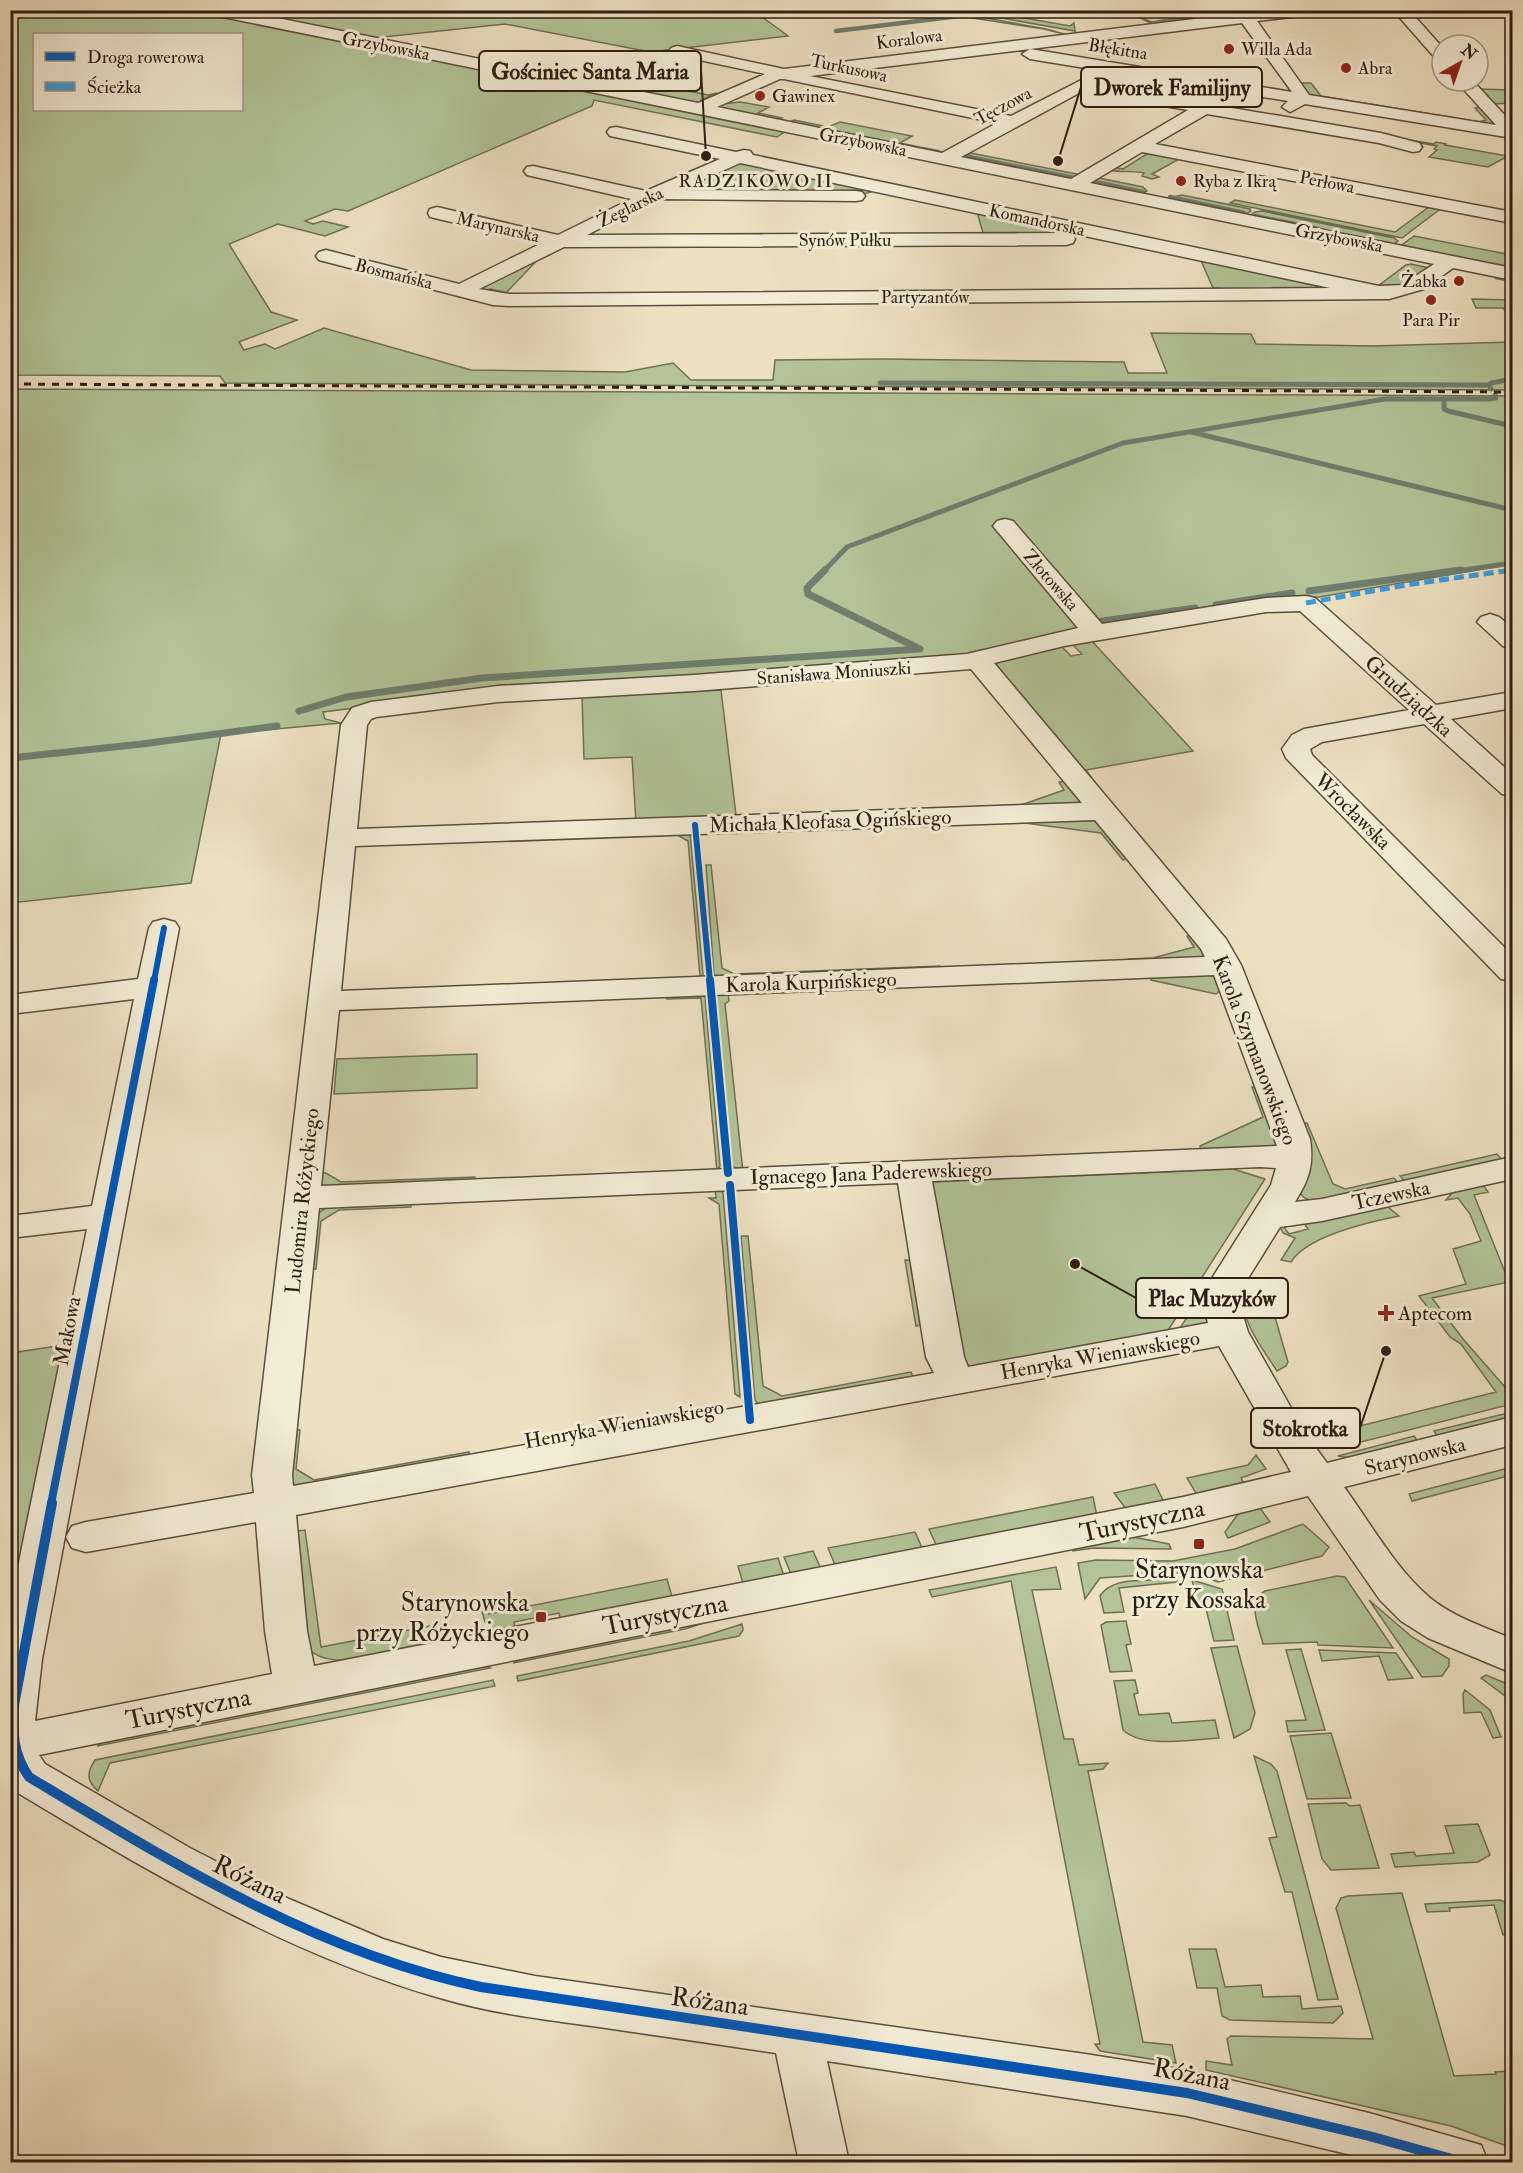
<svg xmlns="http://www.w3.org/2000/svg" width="1523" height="2173" viewBox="0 0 1523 2173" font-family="'IM FELL Double Pica',serif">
  <rect width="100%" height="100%" fill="#ede1c2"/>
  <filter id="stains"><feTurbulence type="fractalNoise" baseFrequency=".00333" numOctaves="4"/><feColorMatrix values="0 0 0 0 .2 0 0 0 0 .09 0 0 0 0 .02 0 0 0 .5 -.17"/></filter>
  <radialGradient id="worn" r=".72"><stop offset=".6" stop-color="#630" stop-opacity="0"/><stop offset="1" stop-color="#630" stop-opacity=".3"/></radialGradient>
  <!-- green -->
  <path fill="#b2c498" stroke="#6f7054" stroke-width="1.5" fill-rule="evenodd" d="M756,10L754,11L788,36L650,52L505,24L374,38L239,11Z
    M10,11H202L513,74L489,79L491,80L519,76L786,131L777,137L594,100L592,106L348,211L335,209L305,221L313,224L323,221L348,227L325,236L278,224L229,244L271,312L297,320L239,342L244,350L265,344L275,349L324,328L471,370L625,372L673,363L691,380H773L775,360L885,359L1124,362L1128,373H1167L1151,333L1251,334L1256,344L1373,346L1512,342V390L225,383L220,376L11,375ZM34,34H242V110H34Z
    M927,11H998L996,13L1070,26L1074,23L1075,31L984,15L976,16L1046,29L1068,35L1044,29Z
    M1127,11L1151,22L1216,14L1211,11H1293L1158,27Z
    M477,58L519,67L547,63L708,95L717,93L703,99L707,101L697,104Z
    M1301,83H1311L1321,96L1479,122L1486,120L1475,108L1483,107L1497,125L1310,96Z
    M1477,89L1512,90V103L1491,104Z
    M740,102L769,107L758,113L782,118L775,121L718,110L713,105Z
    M794,120L828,127L840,122L912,136L900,143L948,153L937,154L787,123Z
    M1325,126L1434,144L1436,142L1446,144L1445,145L1508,156L1488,167L1429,157L1437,150L1434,149L1437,146Z
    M1147,150L1192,159L1189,161L1179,159L1152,174L1159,177L1152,179L1142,176L1144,173C1131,170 1122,173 1110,170L1112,167L1123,169L1147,154L1143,152Z
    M971,153L1082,175L1073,180L985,162L964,156Z
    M736,161L876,190L868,193L675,194L670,190Z
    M1094,177L1143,187L1147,191L1143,193L1087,183Z
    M1182,195L1250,209L1251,211L1243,216L1168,198Z
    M1235,200L1395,232L1430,206L1439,210L1402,238L1230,203Z
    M976,209L1084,235L984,236Z
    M1262,211L1394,238L1398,241L1391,246L1248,217L1255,212Z
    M1414,236L1512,255V271L1399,247Z
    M545,252L502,297L500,296L504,292L490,289L480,292L477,287Z
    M1199,256L1349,288L1221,292L1219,288H1213Z
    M1411,264L1429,268L1409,286L1374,289L1406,265Z
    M1472,299L1512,300V319L1503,308H1476Z
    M11,389L1512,396V564L1319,597L1277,602L991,652L920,663L501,685V690L323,712L325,719L341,723L221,734L191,883L11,903Z
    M1090,639L1193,751L1086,770L1091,777L1087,776L993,670L1001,658L1062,647L1071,656L1082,654L1073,645L1077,640Z
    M721,690L736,815H753V819L636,823L632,757L584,759L582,697Z
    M1068,781L1080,800L1077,804L888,814L887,810L1021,805L1064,790L1059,782Z
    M1060,817L1097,820L1130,857L1123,860L1101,833L1025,823L1023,819Z
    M685,830L690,833L703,975L700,976L688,841L677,835Z
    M706,865H711L722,968L734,974L940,966L941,971L717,978L714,975Z
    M1196,935L1205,952L1200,959L1137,964L1130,959L1153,958L1194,947L1187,936Z
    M1150,974H1210L1215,976L1224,988L1216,994L1151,980Z
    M722,991H728L729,1001L725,1004L743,1172L732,1166L716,996Z
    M666,993H702L705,997L720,1166L717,1171L701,998L667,999Z
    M477,1054V1088L334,1094L337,1059Z
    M1252,1087L1262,1089L1279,1142L1270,1148L1201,1152L1200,1146L1263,1117Z
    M1299,1123H1307L1333,1184L1345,1189L1394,1178L1401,1186L1315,1203L1303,1197L1298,1189C1318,1156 1311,1157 1299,1123Z
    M1497,1154L1504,1162L1407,1184L1400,1176Z
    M1233,1169L1265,1179L1165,1335L976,1368L964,1364L931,1182Z
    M318,1173H326L341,1182L475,1177L474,1184L328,1188L319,1182Z
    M1459,1185H1483L1488,1192L1474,1195L1509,1282L1432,1298L1463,1339L1512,1395V1404L1341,1447C1319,1447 1311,1434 1302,1416L1307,1410L1324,1435L1496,1392L1461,1344L1450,1337L1419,1296L1466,1284L1453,1249L1481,1241L1470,1214L1458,1198L1446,1200Z
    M715,1186L723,1193L740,1397L735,1394L719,1204L709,1198H716Z
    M410,1200L411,1207L339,1210L321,1221L316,1269H307L316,1215L330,1205Z
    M1388,1207L1399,1216C1369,1222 1307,1236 1291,1262L1281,1260L1295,1238L1283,1233L1280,1227L1283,1226L1289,1234L1308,1229L1303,1222L1367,1208Z
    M741,1236H748L763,1386L782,1396L911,1372L915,1381L761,1407L755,1400Z
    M905,1260L920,1261L929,1323L916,1326Z
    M1212,1279L1207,1323L1200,1328H1180Z
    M1248,1291L1270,1298L1274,1303L1275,1317L1288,1362L1286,1366L1277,1371C1265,1352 1233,1313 1248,1291Z
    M64,1345L11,1602V1353Z
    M1512,1412V1418L1438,1437L1434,1431Z
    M291,1430H300L296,1469L314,1480L469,1452L470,1461L295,1487L290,1484Z
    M1414,1436L1418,1442L1351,1458L1338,1456Z
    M1256,1455L1266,1469L1241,1478L1245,1485L1197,1495L1187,1478L1248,1465Z
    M1512,1467V1475L1412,1501L1409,1494Z
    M1155,1484L1164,1502L1126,1509L1114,1493Z
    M1093,1497L1097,1516L937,1547L929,1529Z
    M1260,1508L1270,1522L1228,1538L1225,1532L1238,1514Z
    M1303,1524L1329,1547L1322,1556L1218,1582L1189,1572L1100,1578L1085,1599L1078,1563L1096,1560L1173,1561L1235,1549Z
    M305,1530L321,1647L445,1623L450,1641C420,1647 363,1663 335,1660C323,1659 314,1655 306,1647L290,1532Z
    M915,1532L923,1550L835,1565L828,1548Z
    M1128,1536L1169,1544L1171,1549L1094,1548L1073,1551V1547Z
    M813,1551L821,1569L791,1574L784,1557Z
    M778,1558L784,1576L743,1583L738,1566Z
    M1056,1567L1061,1589L1032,1590L1064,1739H1073L1079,1765L1108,1763L1103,1769L1088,1771L1143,2042L1172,2045L1176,2063L1100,2051L1095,2044H1100L1011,1581L932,1597L929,1590Z
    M1337,1576L1345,1577L1393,1648L1318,1645L1317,1642L1263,1644C1259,1626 1246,1602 1265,1591Z
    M667,1579L672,1597L561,1620L559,1613L514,1622L515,1628L499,1632L485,1622L481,1608L487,1607L489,1614Z
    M1177,1580V1582L1119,1588L1124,1612L1104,1613L1100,1596C1113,1575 1154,1581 1177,1580Z
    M1192,1580L1222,1589L1234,1640L1214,1641L1204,1601H1197Z
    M1369,1600L1412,1637L1449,1659V1666L1442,1676L1422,1677Z
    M731,1614L685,1629L513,1663L531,1654Z
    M1126,1621L1131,1644L1126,1645L1132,1671L1110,1672L1101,1625L1106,1622Z
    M742,1624L743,1630L739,1636L518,1681L517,1676L689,1641Z
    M1237,1646L1255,1713L1250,1729L1234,1738L1211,1648Z
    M1301,1649L1325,1730L1288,1732L1286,1721L1306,1720L1286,1650Z
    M1319,1650L1396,1653L1413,1678L1388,1680L1379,1656L1322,1661Z
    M482,1664L490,1668L97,1746L108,1738Z
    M1486,1675L1512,1686V1701L1481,1678Z
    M493,1680L495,1686L110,1763L98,1791C86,1781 87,1772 95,1760Z
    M1135,1680L1138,1693L1134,1694L1139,1715L1169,1713L1172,1723L1215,1720L1219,1738C1193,1739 1143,1749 1123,1730L1114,1681Z
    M1465,1690L1490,1710L1501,1737L1493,1738L1481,1712L1464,1713L1463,1694Z
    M1331,1733L1351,1798L1307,1799L1290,1736Z
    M1254,1756L1271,1764L1277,1771L1338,1999L1318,2000L1292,1892H1285L1269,1838L1277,1837Z
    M1346,1803L1350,1806L1360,1805L1379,1868L1331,1870L1322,1859L1308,1804Z
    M1478,1824L1490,1855L1478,1862L1395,1867L1391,1854L1414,1852L1416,1856L1454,1853L1445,1826Z
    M1402,1893L1454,2076L1496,2074L1495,2072L1512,2071V2148L1451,2126L1206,2070V2061L1232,2065L1227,2039L1231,2036L1373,2039L1336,1908L1341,1898L1348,1896Z
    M1500,1900L1512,1905V1934L1503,1935L1494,1905L1449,1908L1450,1911L1427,1912L1425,1904Z
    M1189,1949H1216L1225,1987L1261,1985L1263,1997L1300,1996L1302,2009L1341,2006L1343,2013L1333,2023L1230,2020L1222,2016L1217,1988H1197Z"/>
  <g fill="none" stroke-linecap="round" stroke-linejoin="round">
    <!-- stream-far2 -->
    <path stroke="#6e7e6f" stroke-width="4.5" d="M1159,22L1267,11
      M836,31L968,15
      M922,149L938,152
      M874,150L897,154
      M969,157L1074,178
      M1090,181L1143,192
      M1170,197L1244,213
      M1255,216L1319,229"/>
    <!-- stream-far1 -->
    <path stroke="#6e7e6f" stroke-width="5" d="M1497,277L1512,280
      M880,383L1489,385
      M1491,389L1489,385L1491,383L1512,379
      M1444,399V409L1448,411L1512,426
      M1191,432L1512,510
      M823,572L847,547L1123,443L1385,399H1489L1496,398L1495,395
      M1450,572L1512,563"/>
    <!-- stream -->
    <path stroke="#6e7e6f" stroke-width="7" d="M1309,591L1461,570
      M1216,605L1292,593
      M1096,622L1195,608
      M299,711L346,697L482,678L920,649L808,594L807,588L825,570
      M10,758L142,744L277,726"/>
    <!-- minor casing -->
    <g stroke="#5c4e3c" stroke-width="3">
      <path id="minor" d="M206,10H238L698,103L765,74L671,54L669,51L671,48L677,46L784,69L1268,10H1316L1309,15L1257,21L1309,95L1496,125L1456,81H1473L1512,123V138L1305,104L1290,112L1282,107L1288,101L1030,59L1022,54L1030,49L1292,92L1242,23L810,76L1011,116L1099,71L1107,76L1095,85L1381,133L1419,143L1422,147L1419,151L1413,152L1379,143L1207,114L1155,144L1512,212V223L1142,152L1090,183L1512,268V280L1453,268L1424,289L1389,299L509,306L493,305L319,260L316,256L319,252L326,250L459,284L542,243L430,217L428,213L430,209L437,207L558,235L631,199L527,175L524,171L527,167L533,166L646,191L720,159L610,136L607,132L610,128L616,127L736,152L744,150L750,151L753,155L1379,286L1402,285L1434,264L213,15ZM780,79H784L997,123L942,153L717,107ZM1081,92L1188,110L1071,179L961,157ZM740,163L1330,288L509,294L479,289L564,247L1066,245L1073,243L1075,239L1073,235L1066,233L587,235L658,199L856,201L862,200L865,196L862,192L856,191L680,190Z
        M1393,10H1409L1442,47V61L1436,59Z
        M1005,519L1013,521L1102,624L1266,598L1306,596L1315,598L1436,705L1512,692V708L1451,719L1512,774V796L1502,794L1424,724L1322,742L1310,749L1312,755L1512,955V981L1501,979L1286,758L1282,749L1292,735L1304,729L1409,710L1300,611L1266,612L1064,646L994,663L1226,939L1241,965L1310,1139C1314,1166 1309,1179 1295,1202L1322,1199L1512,1157V1179L1322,1221L1280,1227L1245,1283L1241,1295V1309L1248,1332L1307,1436L1327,1463L1512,1417V1445L1344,1487C1371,1524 1395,1568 1430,1598C1453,1617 1485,1627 1512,1639V1673L1428,1638L1401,1621L1380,1600L1308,1496L1183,1527L39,1755L45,1764L190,1848L289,1899L383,1939L441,1957L535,1976L1085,2054L1187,2070L1369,2113L1481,2145L1488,2162H1381L1187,2116L827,2061L849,2162H799L776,2053C715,2044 654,2035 592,2026C541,2019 490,2013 440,1998C286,1954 149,1872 13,1790L10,1786V1606L87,1229L10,1238V1216L92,1206L134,999L10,1014V995L138,979L149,928L153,922L164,919L175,922L179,928L42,1659L35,1721L272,1674L265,1631L256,1522L86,1552L72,1548L66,1537L72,1526L86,1522L254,1493L252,1475L341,725L352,708L371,702L498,686L694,675L967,654L1078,628L993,526L997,521ZM971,669L1082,803L357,829L367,725L371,719L376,717L498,702L694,691ZM1095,820L1201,949L1205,957L341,991L355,846ZM1214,975L1277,1146L321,1186L339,1010ZM1260,1167L1276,1168L1271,1185L1209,1283C1204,1298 1204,1308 1208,1323L968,1367L964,1357L932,1181ZM898,1183L926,1357L934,1373L293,1486L292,1475L319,1208ZM1219,1346L1291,1472L1183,1497L314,1666L307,1631L296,1515Z
        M1490,614L1499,617L1512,628V649L1503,646L1477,622L1481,617Z"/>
    </g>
    <!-- minor -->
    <use href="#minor" fill="#f3ecd7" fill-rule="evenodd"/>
    <!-- rail -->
    <path stroke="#2c1d10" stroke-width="3" stroke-dasharray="7 7" stroke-linecap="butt" d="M10,384L1512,392"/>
    <!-- quiet-far1 -->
    <path stroke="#3d9bde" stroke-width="4" stroke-dasharray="8 4" stroke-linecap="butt" d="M1501,572L1512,570"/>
    <!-- quiet -->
    <path stroke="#3d9bde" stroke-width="5" stroke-dasharray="10 5" stroke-linecap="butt" d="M1306,603L1412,584L1512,570"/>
    <!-- cycleway-far2 casing -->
    <g stroke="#f3ecd7" stroke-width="9">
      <path id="cycleway-far2" d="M695,825L710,981
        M154,981L164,928"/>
    </g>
    <!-- cycleway-far1 casing -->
    <g stroke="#f3ecd7" stroke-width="12">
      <path id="cycleway-far1" d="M710,980L728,1173
        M730,1185L750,1420
        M51,1504L154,980"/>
    </g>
    <!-- cycleway casing -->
    <g stroke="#f3ecd7" stroke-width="14">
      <path id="cycleway" d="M52,1503L14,1705C12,1732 13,1754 29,1777C171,1862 317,1953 481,1987L1187,2093L1369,2136L1463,2162"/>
    </g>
    <!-- cycleway-far2 -->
    <use href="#cycleway-far2" stroke="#0057b8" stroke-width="6"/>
    <!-- cycleway-far1 -->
    <use href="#cycleway-far1" stroke="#0057b8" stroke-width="8"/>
    <!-- cycleway -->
    <use href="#cycleway" stroke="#0057b8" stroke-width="10"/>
  </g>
  <!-- markers -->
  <g fill="#8f2418" stroke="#f3ecd7" stroke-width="2">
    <circle cx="1229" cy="49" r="6"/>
    <circle cx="1346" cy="68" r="6"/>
    <circle cx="760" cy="96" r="6"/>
    <circle cx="1181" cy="181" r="6"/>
    <circle cx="1459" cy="281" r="6"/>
    <circle cx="1431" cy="300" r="6"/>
    <path d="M1383 1304h6v6h6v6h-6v6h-6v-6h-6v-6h6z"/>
    <rect x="1193" y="1538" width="12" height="12" rx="3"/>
    <rect x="535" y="1611" width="12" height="12" rx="3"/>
  </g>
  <g text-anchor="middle" stroke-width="6" stroke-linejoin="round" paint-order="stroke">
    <!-- far-street labels -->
    <g font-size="18" fill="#2c1d10" stroke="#f3ecd7">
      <text transform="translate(909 39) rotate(-7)" y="6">Koralowa</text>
      <text transform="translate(386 46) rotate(11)" y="6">Grzybowska</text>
      <text transform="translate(1118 49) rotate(9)" y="6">Błękitna</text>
      <text transform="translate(849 68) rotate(12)" y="6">Turkusowa</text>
      <text transform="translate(1003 106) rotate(-28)" y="6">Tęczowa</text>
      <text transform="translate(863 142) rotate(11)" y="6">Grzybowska</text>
      <text transform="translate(1327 182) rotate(11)" y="6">Perłowa</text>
      <text transform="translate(630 207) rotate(-26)" y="6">Żeglarska</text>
      <text transform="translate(1037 220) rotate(12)" y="6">Komandorska</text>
      <text transform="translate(498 227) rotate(13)" y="6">Marynarska</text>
      <text transform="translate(1339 238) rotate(11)" y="6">Grzybowska</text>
      <text x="845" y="246">Synów Pułku</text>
      <text transform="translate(394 274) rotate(14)" y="6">Bosmańska</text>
      <text x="925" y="303">Partyzantów</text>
      <text transform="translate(1051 580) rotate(49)" y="6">Złotowska</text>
      <text transform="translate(834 673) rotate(-4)" y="6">Stanisława Moniuszki</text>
    </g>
    <!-- far-poi labels -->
    <g font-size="18" fill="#2c1d10" stroke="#f3ecd7" text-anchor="start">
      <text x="1241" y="55">Willa Ada</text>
      <text x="1358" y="74">Abra</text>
      <text x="772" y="102">Gawinex</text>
      <text x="1193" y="187">Ryba z Ikrą</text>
      <text x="1447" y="287" text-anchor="end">Żabka</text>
      <text x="1431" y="326" text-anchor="middle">Para Pir</text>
    </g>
    <!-- far-neighbourhood labels -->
    <g font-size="18" letter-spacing="1.5" fill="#2c1d10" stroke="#f3ecd7">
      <text x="756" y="187">RADZIKOWO II</text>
    </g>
    <!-- street labels -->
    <g font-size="21" fill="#2c1d10" stroke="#f3ecd7">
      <text transform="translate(1409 696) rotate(42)" y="7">Grudziądzka</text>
      <text transform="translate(1353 811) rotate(45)" y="7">Wrocławska</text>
      <text transform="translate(830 821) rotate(-2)" y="7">Michała Kleofasa Ogińskiego</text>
      <text transform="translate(811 982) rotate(-2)" y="7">Karola Kurpińskiego</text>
      <text transform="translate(1255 1050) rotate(69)" y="7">Karola Szymanowskiego</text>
      <text transform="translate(871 1173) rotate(-2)" y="7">Ignacego Jana Paderewskiego</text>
      <text transform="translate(1391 1195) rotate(-12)" y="7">Tczewska</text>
      <text transform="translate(302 1201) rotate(-84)" y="7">Ludomira Różyckiego</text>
      <text transform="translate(67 1331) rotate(-79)" y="7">Makowa</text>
      <text transform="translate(1100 1355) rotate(-10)" y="7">Henryka Wieniawskiego</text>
      <text transform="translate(624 1424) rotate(-10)" y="7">Henryka Wieniawskiego</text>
      <text transform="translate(1415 1456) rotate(-14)" y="7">Starynowska</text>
    </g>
    <!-- poi labels -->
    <g font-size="21" fill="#2c1d10" stroke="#f3ecd7" text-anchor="start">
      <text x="1398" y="1320">Aptecom</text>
    </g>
    <!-- near-street labels -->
    <g font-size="26" fill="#2c1d10" stroke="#f3ecd7">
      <text transform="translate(1142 1520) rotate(-12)" y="9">Turystyczna</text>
      <text transform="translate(665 1614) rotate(-11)" y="9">Turystyczna</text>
      <text transform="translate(188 1708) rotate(-11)" y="9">Turystyczna</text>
      <text transform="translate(250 1879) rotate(26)" y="9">Różana</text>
      <text transform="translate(710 2001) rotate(8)" y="9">Różana</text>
      <text transform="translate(1192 2074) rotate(11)" y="9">Różana</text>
    </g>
    <!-- near-poi labels -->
    <g font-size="26" fill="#2c1d10" stroke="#f3ecd7">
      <text x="1199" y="1578">Starynowska<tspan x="1199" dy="30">przy Kossaka</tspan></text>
      <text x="529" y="1611" text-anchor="end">Starynowska<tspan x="529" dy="30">przy Różyckiego</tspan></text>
    </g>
  </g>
  <!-- callouts -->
  <path fill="none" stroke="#2c1d10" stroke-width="2" d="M706 156L701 71M1058 161L1081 87M1075 1264L1136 1298M1386 1351L1360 1428"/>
  <g fill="#2c1d10" stroke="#f3ecd7" stroke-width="2">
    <circle cx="706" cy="156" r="6"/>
    <circle cx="1058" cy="161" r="6"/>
    <circle cx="1075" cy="1264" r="6"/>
    <circle cx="1386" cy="1351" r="6"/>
  </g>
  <g fill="#f3ecd7" stroke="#2c1d10" stroke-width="2">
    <rect x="479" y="51" width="222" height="40" rx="6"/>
    <rect x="1081" y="67" width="181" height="40" rx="6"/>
    <rect x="1136" y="1278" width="152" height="40" rx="6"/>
    <rect x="1251" y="1408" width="109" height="40" rx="6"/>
  </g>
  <g font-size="22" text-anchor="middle" font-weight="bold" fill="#2c1d10">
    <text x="590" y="79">Gościniec Santa Maria</text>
    <text x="1172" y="95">Dworek Familijny</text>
    <text x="1212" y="1306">Plac Muzyków</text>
    <text x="1305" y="1436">Stokrotka</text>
  </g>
  <!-- margin -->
  <rect width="1523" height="2173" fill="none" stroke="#ede1c2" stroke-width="36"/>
  <rect x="12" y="12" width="1499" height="2149" fill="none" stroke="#2c1d10" stroke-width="3"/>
  <rect x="18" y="18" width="1487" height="2137" fill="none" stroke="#2c1d10" stroke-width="1.5"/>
  <!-- legend -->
  <rect x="33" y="33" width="210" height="78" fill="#f3ecd7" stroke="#a39987" stroke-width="1.5"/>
  <rect x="45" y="52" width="30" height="9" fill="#0057b8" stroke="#a39987" stroke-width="1.5"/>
  <text x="87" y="63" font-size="18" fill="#2c1d10">Droga rowerowa</text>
  <rect x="45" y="82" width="30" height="9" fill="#3d9bde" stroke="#a39987" stroke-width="1.5"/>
  <text x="87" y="93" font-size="18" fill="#2c1d10">Ścieżka</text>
  <!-- north arrow -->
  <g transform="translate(1460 63) rotate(40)"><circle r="28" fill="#f3ecd7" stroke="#a39987" stroke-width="1.5"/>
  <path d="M0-4.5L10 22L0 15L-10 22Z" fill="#8f2418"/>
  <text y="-9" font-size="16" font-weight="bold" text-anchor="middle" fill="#2c1d10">N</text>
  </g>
  <rect width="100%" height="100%" filter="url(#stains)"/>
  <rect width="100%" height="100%" fill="url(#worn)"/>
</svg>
